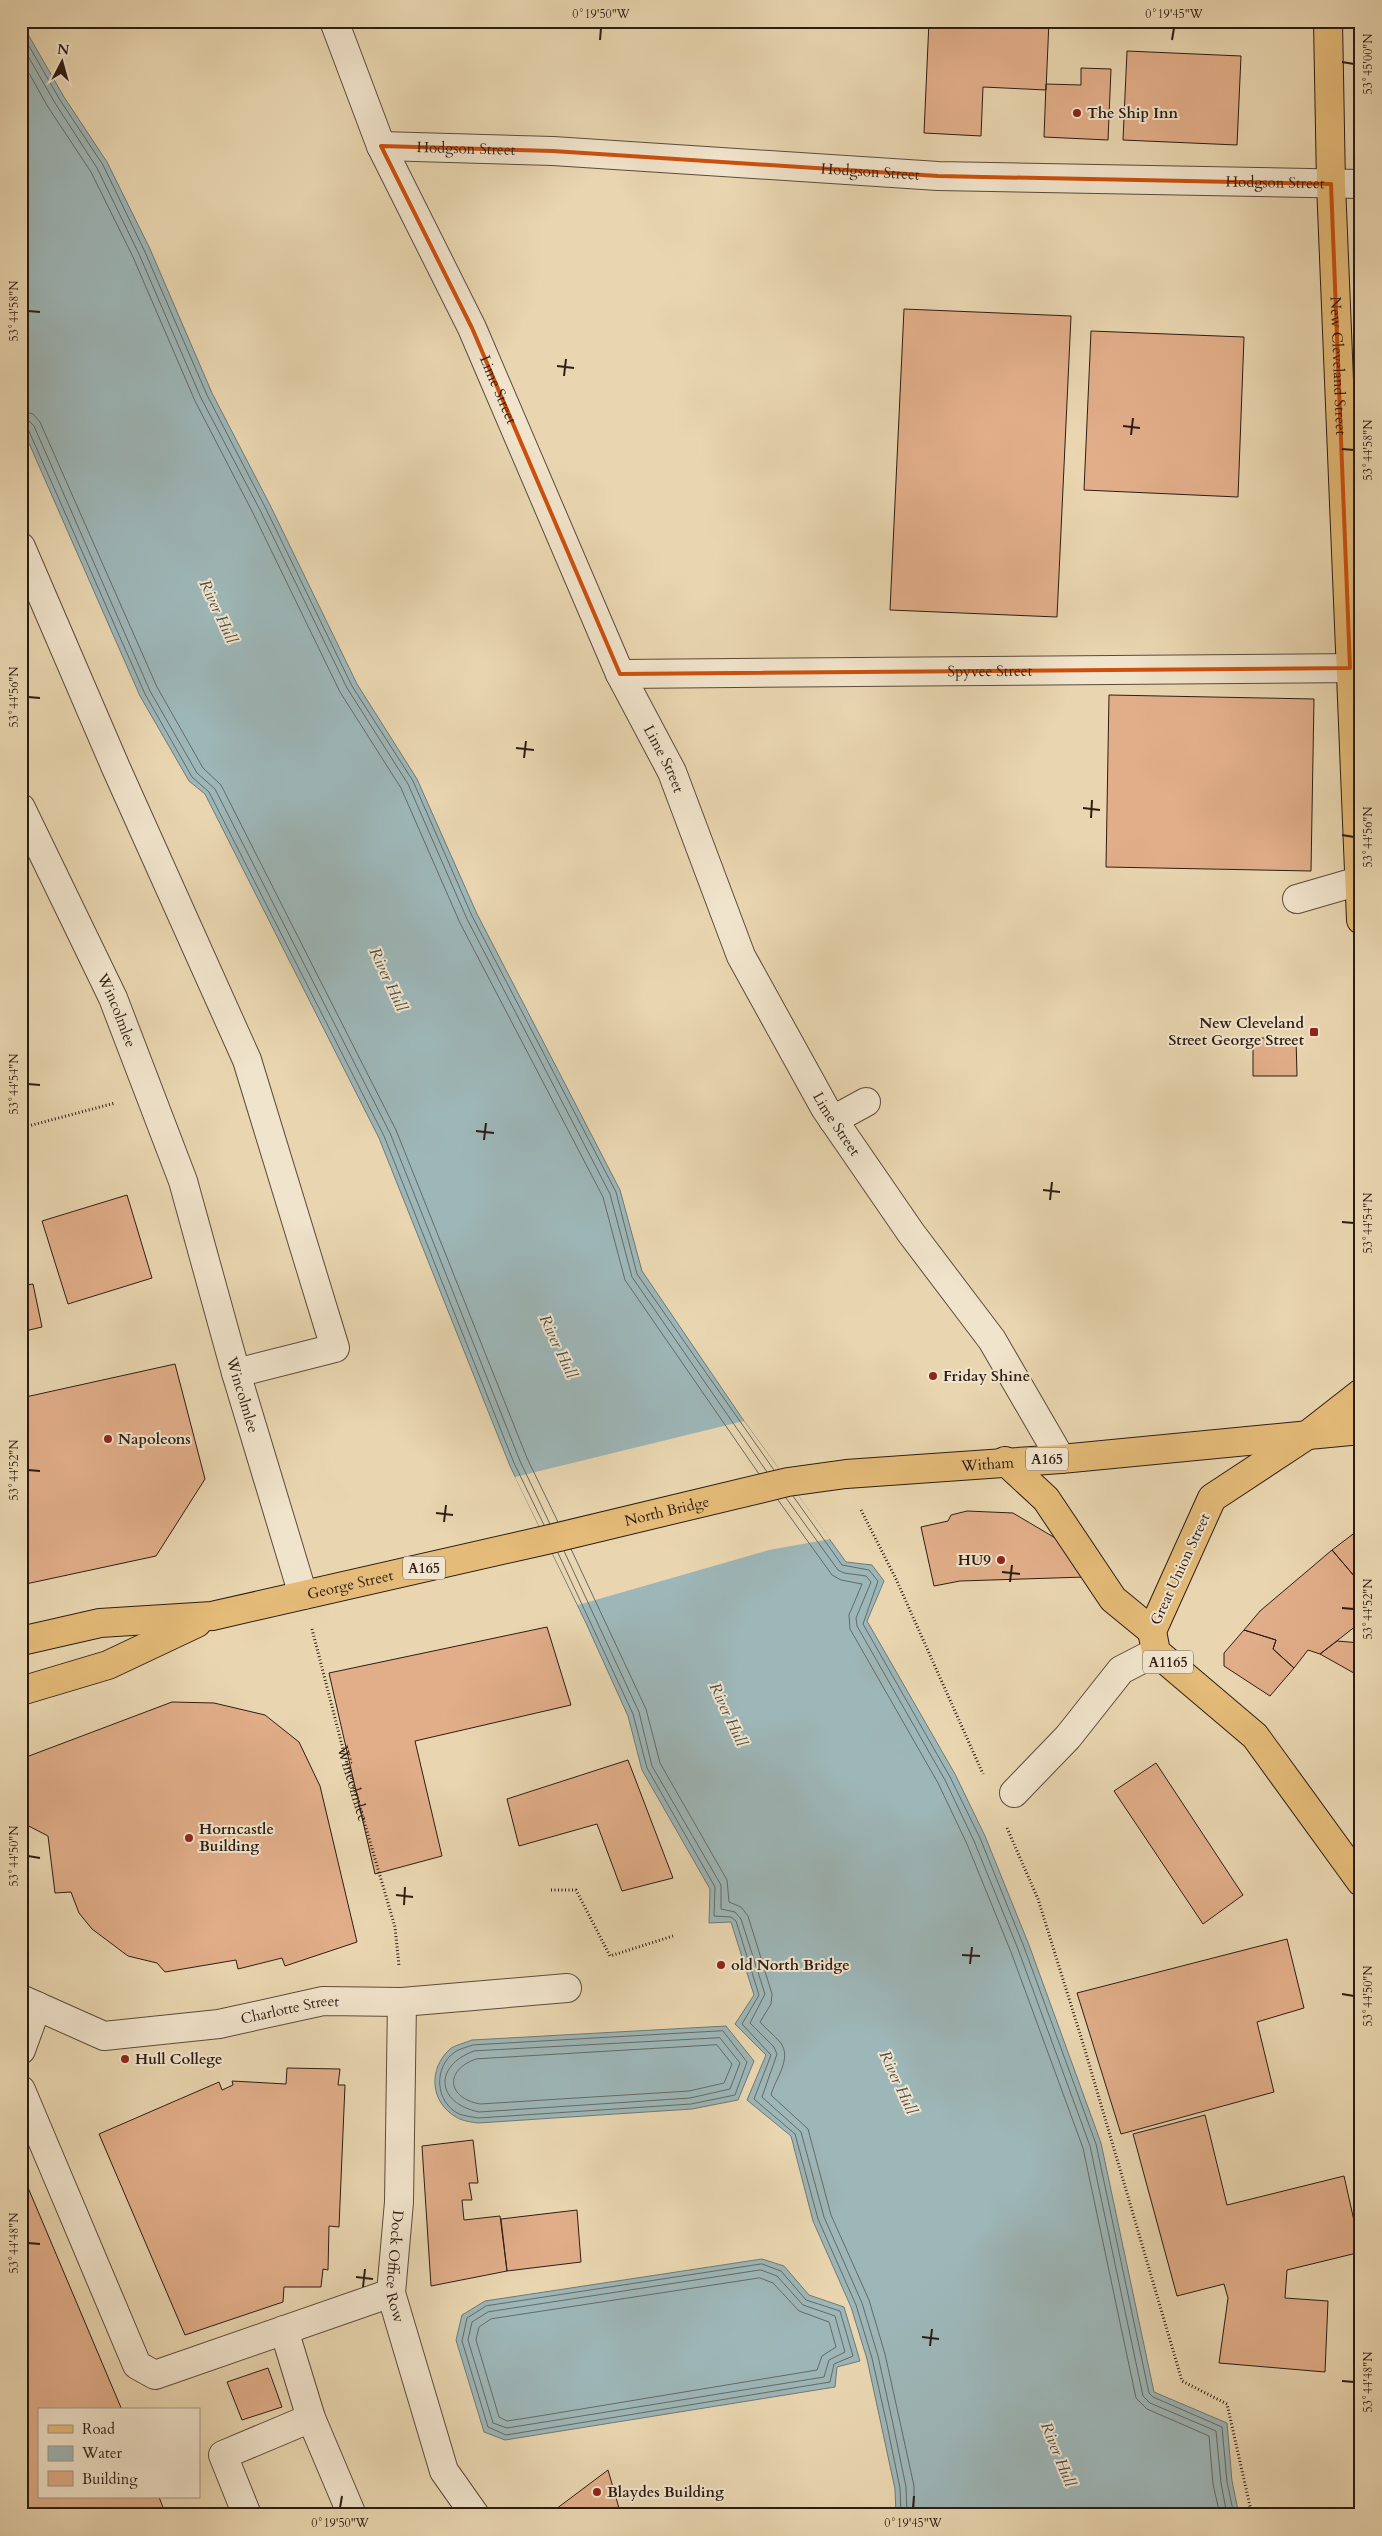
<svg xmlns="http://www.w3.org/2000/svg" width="1382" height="2536" viewBox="0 0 1382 2536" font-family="Cardo,serif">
  <rect width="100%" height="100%" fill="#e9d6b0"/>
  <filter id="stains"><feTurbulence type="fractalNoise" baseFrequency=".004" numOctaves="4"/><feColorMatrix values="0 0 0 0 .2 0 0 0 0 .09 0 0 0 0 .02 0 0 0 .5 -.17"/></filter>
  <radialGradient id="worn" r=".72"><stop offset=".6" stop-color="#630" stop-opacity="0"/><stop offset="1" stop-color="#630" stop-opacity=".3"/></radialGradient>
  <!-- water -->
  <path fill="#9db6b7" stroke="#707976" d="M21,22L64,97L107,162L150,249L212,393L270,505L357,684L417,779L477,914L620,1190L642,1271L744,1421L846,1562L872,1565L884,1581L867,1621L955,1774L985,1836L1029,1945L1101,2143L1154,2392L1227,2423L1232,2481L1239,2515H896L895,2489L867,2359L851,2307L813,2221L791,2136L747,2100L766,2055L735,2024L754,1995L731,1922L709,1923L710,1889L642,1770L628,1716L586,1623L510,1466L379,1138L205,794L189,781L140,696L21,425Z
    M726,2026L754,2061L738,2100L692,2109L478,2123C471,2122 462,2121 456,2117C430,2102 428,2069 450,2049C455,2045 465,2043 472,2040Z
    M762,2259L784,2266L809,2295L844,2307L860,2361L837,2367L835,2387L505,2440L484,2432L456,2340L462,2315L485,2301Z"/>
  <!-- pier -->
  <path fill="#e9d6b0" d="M744,1421L830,1539L769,1550L578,1605L515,1477Z"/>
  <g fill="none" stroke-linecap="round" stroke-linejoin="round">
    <!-- shore -->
    <path stroke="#656a66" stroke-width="1" d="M21,32L60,100L103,165L145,252L207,395L265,507L352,686L413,781L472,916L616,1192L637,1274L774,1470
      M21,44L55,103L97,168L139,254L201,398L260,510L347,688L408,784L467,919L610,1194L632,1277L767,1472
      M21,59L48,107L91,172L133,257L195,401L253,513L340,692L401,788L460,923L603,1197L625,1280L759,1474
      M21,411L33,414L40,422L157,687L203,768L221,785L396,1130L527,1458L558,1522
      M21,419L29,421L34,426L150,691L197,773L215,789L390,1133L520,1461L550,1524
      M21,425L28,429L145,694L192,777L209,792L384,1136L514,1463L544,1525
      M793,1496L842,1565L869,1570L878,1581L863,1624L950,1777L980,1838L1024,1947L1096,2144L1149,2393L1153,2397L1222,2427L1227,2482L1234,2515
      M786,1498L838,1570L844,1573L866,1576L871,1582L856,1618L857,1626L945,1780L974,1841L1018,1949L1090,2146L1143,2396L1150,2403L1216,2431L1221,2483L1227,2515
      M778,1500L832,1575L841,1580L862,1584L849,1615L850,1629L938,1783L967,1844L1011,1952L1083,2148L1136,2398L1147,2409L1209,2436L1213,2484L1220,2515
      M571,1549L646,1709L660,1763L727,1880L729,1902L741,1907L748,1916L772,1994L771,2004L760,2022C766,2029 774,2035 780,2042C793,2058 775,2079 771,2095L808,2129L831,2215L869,2300L885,2354L900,2422L914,2486V2515
      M564,1551L639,1712L652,1766L721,1885V1909L735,1912L741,1919L765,1994L750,2023L774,2047L777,2054L762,2097L801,2132L824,2217L862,2303L878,2356L893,2424L906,2487L907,2515
      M558,1553L633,1714L647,1768L715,1887L714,1916L731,1917L736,1921L759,1995L742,2024L771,2055L754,2099L795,2134L818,2219L856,2305L872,2358L887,2425L900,2488L901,2515
      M723,2031L747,2062L735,2095L691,2104L478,2118C473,2117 465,2116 459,2114C435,2102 433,2067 455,2052C459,2049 467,2047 473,2045Z
      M720,2038L740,2063L730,2089L690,2098L479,2112C436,2103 433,2066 474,2051Z
      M717,2045L732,2064L724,2083L689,2091L480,2104C447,2098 444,2070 476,2059Z
      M762,2264L781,2271L806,2300L840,2311L853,2356L834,2364L830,2382L506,2435L488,2427L462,2341L467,2318L486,2306Z
      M761,2270L777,2276L803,2305L835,2316L845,2352L829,2360L824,2377L507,2428L493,2423L468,2340L472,2322L488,2312Z
      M760,2278L773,2283L799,2311L829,2322L836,2347L822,2356L817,2370L527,2418L507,2421L499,2417L476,2340L479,2327L491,2319Z"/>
  </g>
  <!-- building -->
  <path fill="#e1ae89" stroke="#2d1d14" d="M929,21H1049L1046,90L983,87L981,136L924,133Z
    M1127,51L1241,56L1237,145L1123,140Z
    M1081,68L1111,69L1108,140L1044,137L1046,84L1081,85Z
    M904,309L1071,316L1057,617L890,610Z
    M1091,331L1244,337L1238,497L1084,490Z
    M1109,695L1314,699L1311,871L1106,867Z
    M1253,1038H1296L1297,1076H1253Z
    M127,1195L152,1278L68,1304L42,1221Z
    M33,1284L42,1327L21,1332V1286Z
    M175,1364L205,1479L156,1556L21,1585V1398Z
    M967,1511L1013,1513L1062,1542L1085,1577L960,1581L934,1586L921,1527L948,1521L951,1515Z
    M1361,1528V1584L1332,1550Z
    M1332,1550L1361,1584V1622L1320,1654L1308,1650L1294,1668L1273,1649L1276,1640L1244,1630L1260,1611Z
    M547,1627L571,1705L415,1741L442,1856L375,1874L329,1673Z
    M1244,1630L1276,1640L1273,1649L1294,1668L1270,1696L1224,1666V1653Z
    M1337,1641L1361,1643V1677L1320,1654Z
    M172,1702L214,1703L265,1715L299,1742L320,1786L357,1942L285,1966L282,1958L238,1969L236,1960L165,1972L157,1963L128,1956L92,1929L79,1913L71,1892L55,1893L48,1836L21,1822V1759Z
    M628,1760L673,1878L622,1891L597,1824L519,1846L507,1799Z
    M1156,1763L1243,1895L1203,1924L1114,1791Z
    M1287,1939L1304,2008L1257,2022L1274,2092L1121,2134L1077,1993Z
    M287,2068L340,2069L338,2085H345L339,2227L329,2226L328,2270L323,2269L321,2287H284L283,2302L185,2335L99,2134L219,2082L222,2090L233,2085L232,2081L286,2084Z
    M1205,2115L1227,2205L1344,2176L1361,2252L1287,2270L1285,2298L1328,2301L1325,2372L1219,2363L1228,2298L1224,2284L1177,2296L1133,2134Z
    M473,2140L478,2183H469L472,2200H462L464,2220L500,2216L507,2271L431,2286L422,2146Z
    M21,2171L122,2410H39V2497H159L166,2515H21Z
    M577,2210L581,2262L507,2271L501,2219Z
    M268,2368L282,2407L242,2420L227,2382Z
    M608,2470L621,2515H548Z"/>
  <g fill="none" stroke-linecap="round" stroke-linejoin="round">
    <!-- minor casing -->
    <g stroke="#5c4b3b" stroke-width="30">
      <g id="minor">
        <path id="s2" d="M334,21L381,146L472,328L620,674L672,772L741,956L825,1108L911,1233L992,1340L1061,1459"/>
        <path id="s3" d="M381,146L553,151L938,176L1361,184"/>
        <path d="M21,547L116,768L247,1060L335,1348L236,1373"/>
        <path id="s4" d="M620,674L1361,668"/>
        <path id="s5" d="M21,808L113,998L183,1181L236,1373L303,1595"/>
        <path d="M1297,899L1359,881"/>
        <path d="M833,1120L866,1102"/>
        <path d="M1014,1793L1068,1737L1121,1670L1156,1652"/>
        <path id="s6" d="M21,1999L104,2036L219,2024L323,2001L402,2002L567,1988"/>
        <path id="s7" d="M402,2002L399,2202L391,2293L444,2471L475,2515"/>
        <path d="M21,2050L37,2006"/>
        <path d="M21,2090L137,2365L155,2375L391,2293"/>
        <path d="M284,2330L311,2418L352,2515"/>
        <path d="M247,2515L223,2455L311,2418"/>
      </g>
    </g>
    <!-- major casing -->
    <g stroke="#2d1d14" stroke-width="30">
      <g id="major">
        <path id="s8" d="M1328,21L1331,184L1361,920"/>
        <path d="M1361,1393L1306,1436L1212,1498L1152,1631L1156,1652L1255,1736L1361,1882"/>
        <path d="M1005,1461L1046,1499L1113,1599L1152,1631"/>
      </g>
    </g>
    <!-- highway casing -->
    <g stroke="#2d1d14" stroke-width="30">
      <g id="highway">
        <path id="s9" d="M21,1641L100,1623L212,1616L546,1540L788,1482L846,1474L1061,1459L1361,1430"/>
        <path d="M21,1691L108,1665L197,1623"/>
      </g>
    </g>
    <!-- path -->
    <g stroke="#2d1d14" stroke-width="3" stroke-dasharray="1 2.5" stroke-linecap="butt">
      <path d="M21,1128L115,1103"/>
      <path d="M861,1510L896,1579L983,1774"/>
      <path id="s1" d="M312,1629L344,1753L395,1927L399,1966"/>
      <path d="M1007,1828L1038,1899L1085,2050L1182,2381L1227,2404L1252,2515"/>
      <path d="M551,1890H576L610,1956L673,1936"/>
    </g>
    <!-- minor -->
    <use href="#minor" stroke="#f1e4cc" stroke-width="28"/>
    <!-- major -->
    <use href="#major" stroke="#e4bb78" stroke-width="28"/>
    <!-- highway -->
    <use href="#highway" stroke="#e4bb78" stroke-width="28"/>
  </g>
  <!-- marked area -->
  <path fill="none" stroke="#cc500d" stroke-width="4" stroke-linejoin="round" d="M381,146L553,151L938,176L1331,184L1350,668L620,674L472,328Z"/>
  <!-- ticks -->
  <path fill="none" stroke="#2d1d14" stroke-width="2" d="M600,40L601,28M1172,40L1174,28M1342,62L1354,64M28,311L40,312M557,366L574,368M564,376L566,359M1123,426L1140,428M1131,435L1133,418M1342,449L1354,450M28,697L40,698M516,748L534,750M524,758L526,741M1083,808L1100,810M1091,818L1092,800M1342,835L1354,837M28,1084L40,1085M476,1131L494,1133M484,1140L486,1123M1043,1190L1060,1192M1050,1200L1052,1182M1342,1222L1354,1223M28,1470L40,1471M436,1513L453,1515M444,1522L446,1505M1002,1572L1020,1574M1010,1582L1012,1565M1342,1608L1354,1609M28,1856L40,1858M396,1895L413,1897M404,1905L405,1887M962,1955L980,1956M970,1964L972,1947M1342,1994L1354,1996M28,2243L40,2244M356,2277L373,2279M363,2287L365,2269M922,2337L939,2339M930,2346L932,2329M1342,2381L1354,2382M340,2508L342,2496M913,2508L914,2496"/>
  <!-- markers -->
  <g fill="#8f2418" stroke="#f1e4cc" stroke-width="2">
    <circle cx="1077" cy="113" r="5"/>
    <rect x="1309" y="1027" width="10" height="10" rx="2.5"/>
    <circle cx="933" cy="1376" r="5"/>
    <circle cx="108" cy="1439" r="5"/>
    <circle cx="1001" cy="1560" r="5"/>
    <circle cx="189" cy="1838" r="5"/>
    <circle cx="721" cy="1965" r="5"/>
    <circle cx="125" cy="2059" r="5"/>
    <circle cx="597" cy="2492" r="5"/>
  </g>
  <g text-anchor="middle" stroke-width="4" stroke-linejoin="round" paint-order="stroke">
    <!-- shield labels -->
    <g fill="#f1e4cc" stroke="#68594b" stroke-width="1">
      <rect x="1026" y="1447.5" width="42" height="23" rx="4"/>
      <rect x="403" y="1556.5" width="42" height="23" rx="4"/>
      <rect x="1143" y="1650.5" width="50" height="23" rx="4"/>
    </g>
    <g font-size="14" font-weight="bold" fill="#2d1d14">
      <text x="1047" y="1464">A165</text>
      <text x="424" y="1573">A165</text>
      <text x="1168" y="1667">A1165</text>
    </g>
    <!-- poi labels -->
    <g font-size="15" font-weight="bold" fill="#2d1d14" stroke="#f1e4cc" text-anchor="start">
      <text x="1087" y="118">The Ship Inn</text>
      <text x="1304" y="1028" text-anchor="end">New Cleveland<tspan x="1304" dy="17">Street George Street</tspan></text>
      <text x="943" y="1381">Friday Shine</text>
      <text x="118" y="1444">Napoleons</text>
      <text x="991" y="1565" text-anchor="end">HU9</text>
      <text x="199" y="1834">Horncastle<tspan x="199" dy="17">Building</tspan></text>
      <text x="731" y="1970">old North Bridge</text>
      <text x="135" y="2064">Hull College</text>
      <text x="607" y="2497">Blaydes Building</text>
    </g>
    <!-- street labels -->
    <g font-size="15" fill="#2d1d14" stroke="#f1e4cc">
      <text dy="5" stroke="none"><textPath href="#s3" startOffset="85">Hodgson Street</textPath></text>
      <text dy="5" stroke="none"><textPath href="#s3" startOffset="490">Hodgson Street</textPath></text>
      <text dy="5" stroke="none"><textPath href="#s3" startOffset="895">Hodgson Street</textPath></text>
      <text dy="5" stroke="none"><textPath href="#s8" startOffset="345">New Cleveland Street</textPath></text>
      <text dy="5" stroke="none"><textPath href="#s2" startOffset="404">Lime Street</textPath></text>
      <text dy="5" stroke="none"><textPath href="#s4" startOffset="370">Spyvee Street</textPath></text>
      <text dy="5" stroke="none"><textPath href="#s2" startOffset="809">Lime Street</textPath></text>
      <text dy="5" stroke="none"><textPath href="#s5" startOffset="224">Wincolmlee</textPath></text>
      <text dy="5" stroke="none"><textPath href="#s2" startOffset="1214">Lime Street</textPath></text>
      <text dy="5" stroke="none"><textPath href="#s5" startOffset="629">Wincolmlee</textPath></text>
      <text dy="5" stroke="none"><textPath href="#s9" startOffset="985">Witham</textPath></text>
      <text dy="5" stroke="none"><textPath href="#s9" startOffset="660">North Bridge</textPath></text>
      <text transform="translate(1180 1569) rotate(-65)" y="5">Great Union Street</text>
      <text dy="5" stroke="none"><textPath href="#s9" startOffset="335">George Street</textPath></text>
      <text dy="5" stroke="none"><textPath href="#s1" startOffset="160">Wincolmlee</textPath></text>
      <text dy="5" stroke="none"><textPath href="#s6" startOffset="279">Charlotte Street</textPath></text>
      <text dy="5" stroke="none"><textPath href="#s7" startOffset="265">Dock Office Row</textPath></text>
    </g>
    <!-- water labels -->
    <g font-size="16" font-style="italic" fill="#4f4b45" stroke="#f1e4cc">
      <text transform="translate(219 611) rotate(65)" y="6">River Hull</text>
      <text transform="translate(389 979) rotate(65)" y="6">River Hull</text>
      <text transform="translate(559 1346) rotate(65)" y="6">River Hull</text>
      <text transform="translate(729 1714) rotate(65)" y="6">River Hull</text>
      <text transform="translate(899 2082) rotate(65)" y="6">River Hull</text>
      <text transform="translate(1059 2454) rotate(68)" y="6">River Hull</text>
    </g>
  </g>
  <!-- margin -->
  <rect width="1382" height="2536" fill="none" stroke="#e9d6b0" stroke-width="55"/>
  <!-- legend -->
  <rect x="38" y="2408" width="162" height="90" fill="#f1e4cc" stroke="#a39482"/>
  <rect x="48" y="2425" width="25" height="8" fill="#e4bb78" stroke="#a39482"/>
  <text x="82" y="2434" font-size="15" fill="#2d1d14">Road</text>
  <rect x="48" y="2446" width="25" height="15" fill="#9db6b7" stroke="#a39482"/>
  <text x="82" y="2458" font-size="15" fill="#2d1d14">Water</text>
  <rect x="48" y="2471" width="25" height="15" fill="#e1ae89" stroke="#a39482"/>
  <text x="82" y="2484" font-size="15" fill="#2d1d14">Building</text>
  <!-- north arrow -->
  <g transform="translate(62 62) rotate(6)" stroke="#f1e4cc" stroke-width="4" paint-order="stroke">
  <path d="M0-4L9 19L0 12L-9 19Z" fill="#2d1d14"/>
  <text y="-8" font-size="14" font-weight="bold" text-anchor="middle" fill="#2d1d14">N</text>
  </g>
  <rect x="28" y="28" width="1326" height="2480" fill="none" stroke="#2d1d14" stroke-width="2"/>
  <g font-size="12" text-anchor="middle" fill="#2d1d14">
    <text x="601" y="18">0°19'50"W</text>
    <text x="1174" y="18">0°19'45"W</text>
    <text transform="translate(1368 64) rotate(-90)" y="4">53°45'00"N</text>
    <text transform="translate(14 311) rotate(-90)" y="4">53°44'58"N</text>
    <text transform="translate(1368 450) rotate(-90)" y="4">53°44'58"N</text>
    <text transform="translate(14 697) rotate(-90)" y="4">53°44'56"N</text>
    <text transform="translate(1368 837) rotate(-90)" y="4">53°44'56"N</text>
    <text transform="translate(14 1084) rotate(-90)" y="4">53°44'54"N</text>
    <text transform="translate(1368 1223) rotate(-90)" y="4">53°44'54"N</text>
    <text transform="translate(14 1470) rotate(-90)" y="4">53°44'52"N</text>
    <text transform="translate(1368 1609) rotate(-90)" y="4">53°44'52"N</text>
    <text transform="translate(14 1856) rotate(-90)" y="4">53°44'50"N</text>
    <text transform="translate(1368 1996) rotate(-90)" y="4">53°44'50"N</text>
    <text transform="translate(14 2243) rotate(-90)" y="4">53°44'48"N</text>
    <text transform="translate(1368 2382) rotate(-90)" y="4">53°44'48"N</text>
    <text x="340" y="2527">0°19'50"W</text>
    <text x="913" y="2527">0°19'45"W</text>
  </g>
  <rect width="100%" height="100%" filter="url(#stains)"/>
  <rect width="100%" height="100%" fill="url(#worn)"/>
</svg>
